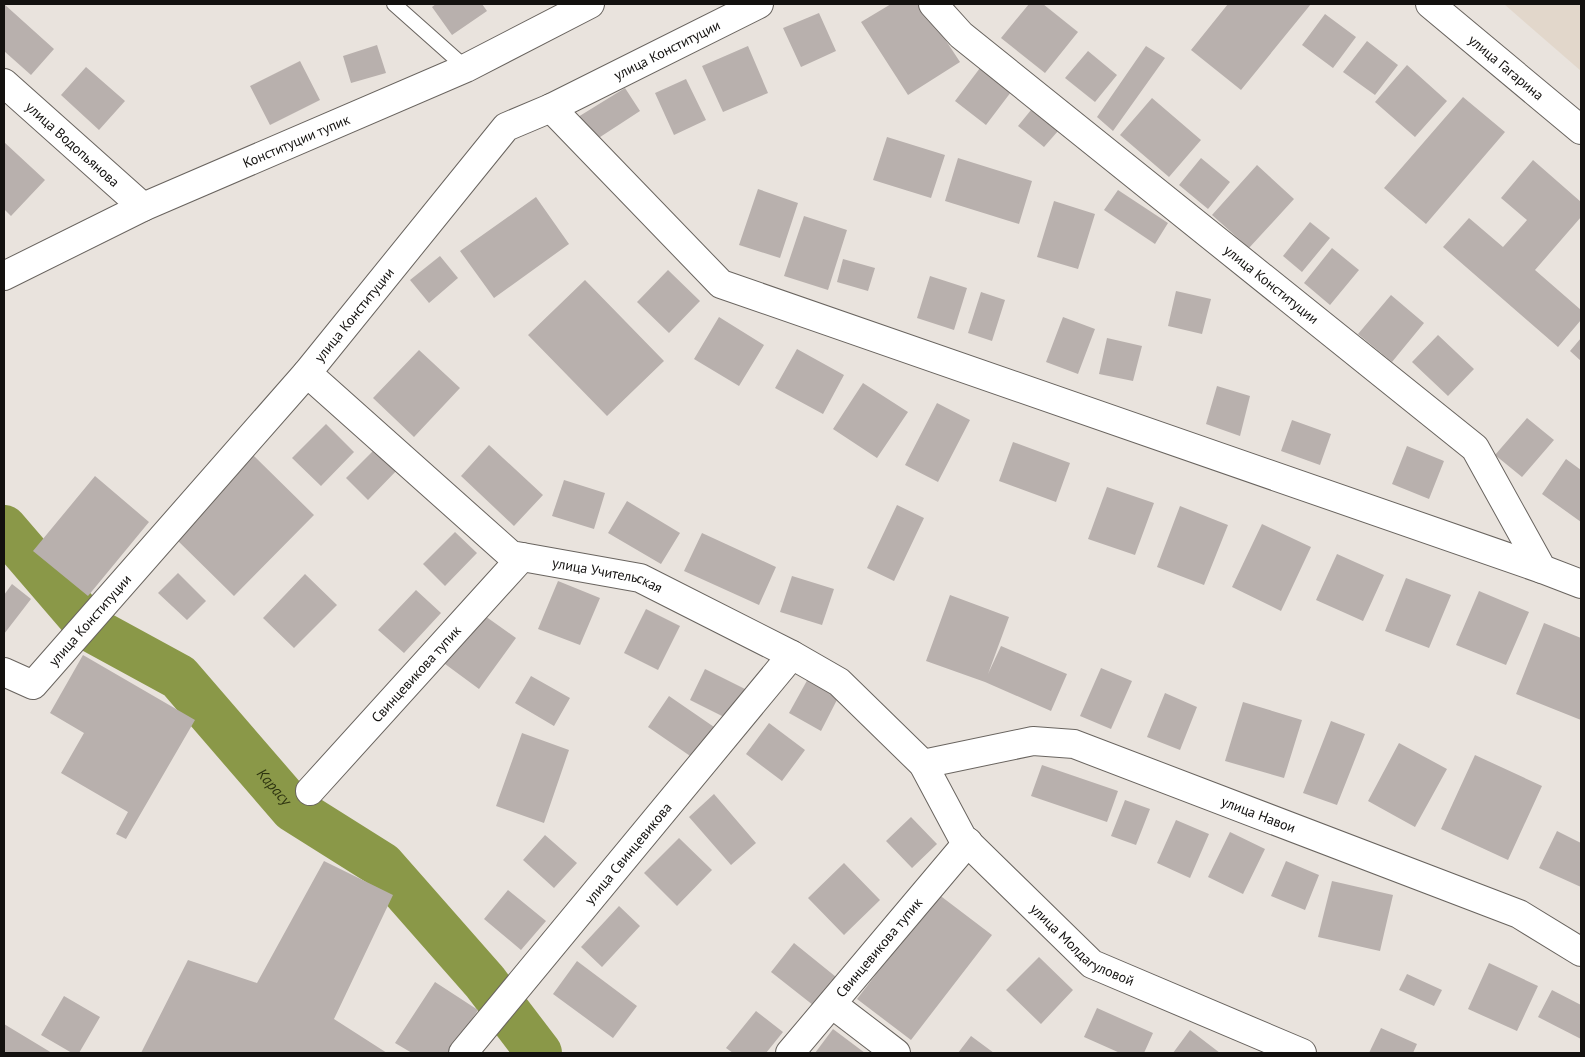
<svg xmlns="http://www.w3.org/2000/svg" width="1585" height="1057" viewBox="0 0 1585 1057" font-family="'PT Sans',sans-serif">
  <rect width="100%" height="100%" fill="#e9e3dd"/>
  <!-- built -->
  <path fill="#e2d7cb" d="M1504,4H1581V71Z"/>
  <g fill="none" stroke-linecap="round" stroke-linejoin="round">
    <!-- river -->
    <path stroke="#8a9848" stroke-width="46" id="s1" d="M4,528L91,629L179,677L293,809L382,865L485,982L539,1053"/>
  </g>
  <!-- building -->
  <path fill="#b8b0ad" d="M4,4L54,49L31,75L4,51Z
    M436,4H482L487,11L452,35L432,7Z
    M891,4H922L960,62L908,95L861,22Z
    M1029,4H1043L1078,32L1045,73L1001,38Z
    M1228,4H1311L1241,90L1191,50Z
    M819,13L836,51L801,67L783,28Z
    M1325,14L1356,37L1333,68L1302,45Z
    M1367,41L1398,65L1375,95L1343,72Z
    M377,45L386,73L351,83L343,56Z
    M748,46L768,93L723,112L702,66Z
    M1146,46L1165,58L1113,131L1097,117Z
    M1088,51L1117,75L1095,102L1065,78Z
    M300,61L320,100L270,125L250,86Z
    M1407,65L1447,101L1415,137L1375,102Z
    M86,67L125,101L99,130L61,95Z
    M980,68L1011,92L986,125L955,101Z
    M686,79L706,120L674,135L655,93Z
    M625,88L640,111L594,141L578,117Z
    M1463,97L1505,132L1426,224L1384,188Z
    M1152,98L1201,140L1169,177L1120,135Z
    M1031,110L1058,131L1044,147L1018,126Z
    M887,137L945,155L931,198L873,180Z
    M4,142L45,180L11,216L4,209Z
    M958,158L1032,181L1019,224L945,201Z
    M1201,158L1230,182L1208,209L1179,185Z
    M1533,160L1581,202V217L1535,270L1581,310V320L1558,347L1443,247L1469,218L1503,247L1527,220L1501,198Z
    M1257,165L1294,199L1249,248L1212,215Z
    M758,189L798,203L780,258L739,245Z
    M1118,190L1168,223L1155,244L1104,210Z
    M536,197L569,244L494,298L460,251Z
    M1054,201L1095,214L1078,269L1037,257Z
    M804,216L847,230L828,290L784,276Z
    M1310,222L1330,238L1302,272L1283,256Z
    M1332,248L1359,270L1330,305L1304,283Z
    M440,256L458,278L429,303L410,280Z
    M843,259L875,268L868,291L837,282Z
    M668,270L700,301L669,333L637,302Z
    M930,276L967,288L954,330L917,318Z
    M585,280L664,361L607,416L528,335Z
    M1176,291L1211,299L1202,334L1168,326Z
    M981,292L1005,300L992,341L968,333Z
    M1391,295L1424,323L1392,362L1358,334Z
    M719,317L764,345L739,386L694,359Z
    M1063,317L1095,329L1078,374L1046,362Z
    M1438,335L1474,369L1448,396L1412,362Z
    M1107,338L1142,346L1133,381L1099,374Z
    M1581,338V361L1570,351Z
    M797,349L844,375L823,414L775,388Z
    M419,350L460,388L414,437L373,398Z
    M863,383L908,412L877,458L833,429Z
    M1217,386L1250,396L1240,436L1206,424Z
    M937,403L970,420L938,482L905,465Z
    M1527,418L1554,440L1522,477L1495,455Z
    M1292,420L1331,434L1320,465L1281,451Z
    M326,424L354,452L321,486L292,458Z
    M1013,442L1070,463L1056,502L999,481Z
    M489,445L543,495L514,526L461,476Z
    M378,446L400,467L368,500L346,478Z
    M1407,446L1444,461L1429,499L1392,484Z
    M253,455L314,515L234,596L173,536Z
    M1566,459L1581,470V522L1542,494Z
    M95,476L149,522L88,596L33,551Z
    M564,480L605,493L594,529L552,516Z
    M1107,487L1154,503L1135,555L1088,539Z
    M627,501L680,533L661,564L608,533Z
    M897,505L924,518L894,581L867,568Z
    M1180,506L1228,525L1204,585L1157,567Z
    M1262,524L1311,547L1281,611L1232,587Z
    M455,532L477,553L445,586L423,564Z
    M702,533L776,567L759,605L684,571Z
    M1337,554L1384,575L1363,621L1316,600Z
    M178,573L206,601L187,620L158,593Z
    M305,574L337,605L294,648L263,618Z
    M792,576L834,589L822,625L780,612Z
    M1406,578L1451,595L1429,648L1385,631Z
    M558,581L600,598L580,645L538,629Z
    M12,584L31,599L4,634V595Z
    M416,590L441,613L404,653L378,630Z
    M1479,591L1529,612L1506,665L1456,645Z
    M950,595L1009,617L988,674L1001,646L1067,674L1051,711L985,682L926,661Z
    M646,609L680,626L658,670L624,653Z
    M478,611L516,638L479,689L441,661Z
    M1544,623L1581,638V720L1516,694Z
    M83,655L195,720L126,839L116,834L128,812L61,773L84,733L50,713Z
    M1101,668L1132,681L1111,729L1080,716Z
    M705,669L747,690L732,721L690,700Z
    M531,676L570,698L554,726L515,703Z
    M809,677L840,694L821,731L789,713Z
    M1165,693L1197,707L1180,750L1147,737Z
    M669,696L717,729L696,760L648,727Z
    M1243,702L1302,720L1284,778L1225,761Z
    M1331,721L1365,734L1337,805L1303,793Z
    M769,723L805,750L782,781L746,754Z
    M522,733L569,750L544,823L496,806Z
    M1399,743L1447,769L1415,827L1368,801Z
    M1475,755L1542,786L1508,860L1441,829Z
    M1042,765L1118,791L1107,822L1031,796Z
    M714,794L756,843L731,865L689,817Z
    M1125,800L1150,809L1136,845L1111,836Z
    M911,817L937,844L912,868L886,841Z
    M1176,820L1209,834L1190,878L1157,863Z
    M1557,831L1581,843V887L1539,868Z
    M1230,832L1265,849L1243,894L1208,877Z
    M545,835L577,863L554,888L523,860Z
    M679,838L712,870L677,906L644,873Z
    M324,861L393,895L334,1019L387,1053H141L188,960L257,983Z
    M1286,861L1319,875L1305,910L1271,896Z
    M844,863L880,900L844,935L808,898Z
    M1332,881L1393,895L1380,951L1318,937Z
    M508,890L546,921L521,950L484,919Z
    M938,894L992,935L911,1040L857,999Z
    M619,906L640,926L602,967L581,947Z
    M794,943L841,981L818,1009L771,972Z
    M1039,957L1073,990L1041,1024L1006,990Z
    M577,961L637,1006L613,1038L553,994Z
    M1489,963L1538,986L1517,1031L1468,1009Z
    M1407,974L1442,990L1434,1006L1399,990Z
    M435,982L478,1010L450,1053H412L395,1043Z
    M1552,990L1581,1005V1039L1538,1017Z
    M64,996L100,1017L79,1053H72L41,1035Z
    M1097,1008L1153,1033L1144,1053H1120L1084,1037Z
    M756,1011L783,1032L766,1053H733L726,1048Z
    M4,1024L52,1053H4Z
    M1381,1028L1417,1044L1413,1053H1369Z
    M833,1029L865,1053H815Z
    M1190,1030L1220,1053H1173Z
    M971,1036L994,1053H958Z"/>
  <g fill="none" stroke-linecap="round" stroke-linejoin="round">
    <!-- lane casing -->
    <g stroke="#69645f" stroke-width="16">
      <path id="lane" d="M394,4L466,68"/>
    </g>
    <!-- street casing -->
    <g stroke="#69645f" stroke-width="30">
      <g id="street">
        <path id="s2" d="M933,4L961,35L1475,448L1542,569L1581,584"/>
        <path id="s3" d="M4,83L143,207"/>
        <path d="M551,108L721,284L1542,569"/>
        <path id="s4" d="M4,276L143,207L466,68L590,4"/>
        <path id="s5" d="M307,373L511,555L640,578L792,655L839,682L923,764L962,837L1092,964L1302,1053"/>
        <path id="s6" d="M4,672L33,685L307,373L506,127L551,108L759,4"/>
        <path id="s7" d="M923,764L1033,741L1074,744L1519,914L1581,952"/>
        <path id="s8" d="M310,791L522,557"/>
        <path d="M832,1004L896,1053"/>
        <path id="s9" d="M463,1053L792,655"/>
        <path id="s10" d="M790,1053L968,842"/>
      </g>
    </g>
    <!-- secondary casing -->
    <g stroke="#69645f" stroke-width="30">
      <g id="secondary">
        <path id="s11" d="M1430,4L1581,130"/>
      </g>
    </g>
    <!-- lane -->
    <use href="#lane" stroke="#fff" stroke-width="14"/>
    <!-- street -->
    <use href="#street" stroke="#fff" stroke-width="28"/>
    <!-- secondary -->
    <use href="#secondary" stroke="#fff" stroke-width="28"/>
  </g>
  <g text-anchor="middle" stroke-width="4" stroke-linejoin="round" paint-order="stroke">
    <!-- street labels -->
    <g font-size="14" fill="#13110f" stroke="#fff">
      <text dy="5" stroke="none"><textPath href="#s6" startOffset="942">улица Конституции</textPath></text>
      <text dy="5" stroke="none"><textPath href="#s11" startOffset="99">улица Гагарина</textPath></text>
      <text dy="5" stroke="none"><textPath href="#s4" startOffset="322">Конституции тупик</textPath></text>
      <text dy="5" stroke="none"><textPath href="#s3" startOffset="92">улица Водопьянова</textPath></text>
      <text dy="5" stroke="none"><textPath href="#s2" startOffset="440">улица Конституции</textPath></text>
      <text dy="5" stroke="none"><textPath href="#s6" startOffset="522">улица Конституции</textPath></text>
      <text dy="5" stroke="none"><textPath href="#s5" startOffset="372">улица Учительская</textPath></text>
      <text dy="5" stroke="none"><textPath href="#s6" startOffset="118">улица Конституции</textPath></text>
      <text dy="5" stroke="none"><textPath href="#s8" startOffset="158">Свинцевикова тупик</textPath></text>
      <text dy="5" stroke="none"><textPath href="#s7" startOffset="351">улица Навои</textPath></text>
      <text dy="5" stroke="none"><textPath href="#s9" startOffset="259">улица Свинцевикова</textPath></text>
      <text dy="5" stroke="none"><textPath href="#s5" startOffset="992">улица Молдагуловой</textPath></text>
      <text dy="5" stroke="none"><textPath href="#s10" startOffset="138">Свинцевикова тупик</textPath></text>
    </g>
    <!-- water labels -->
    <g font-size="15" font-style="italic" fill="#2d3310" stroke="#fff">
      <text dy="5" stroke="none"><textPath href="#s1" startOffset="379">Карасу</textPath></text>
    </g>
  </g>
  <!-- border -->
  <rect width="1585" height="1057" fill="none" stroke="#13110f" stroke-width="10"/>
</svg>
